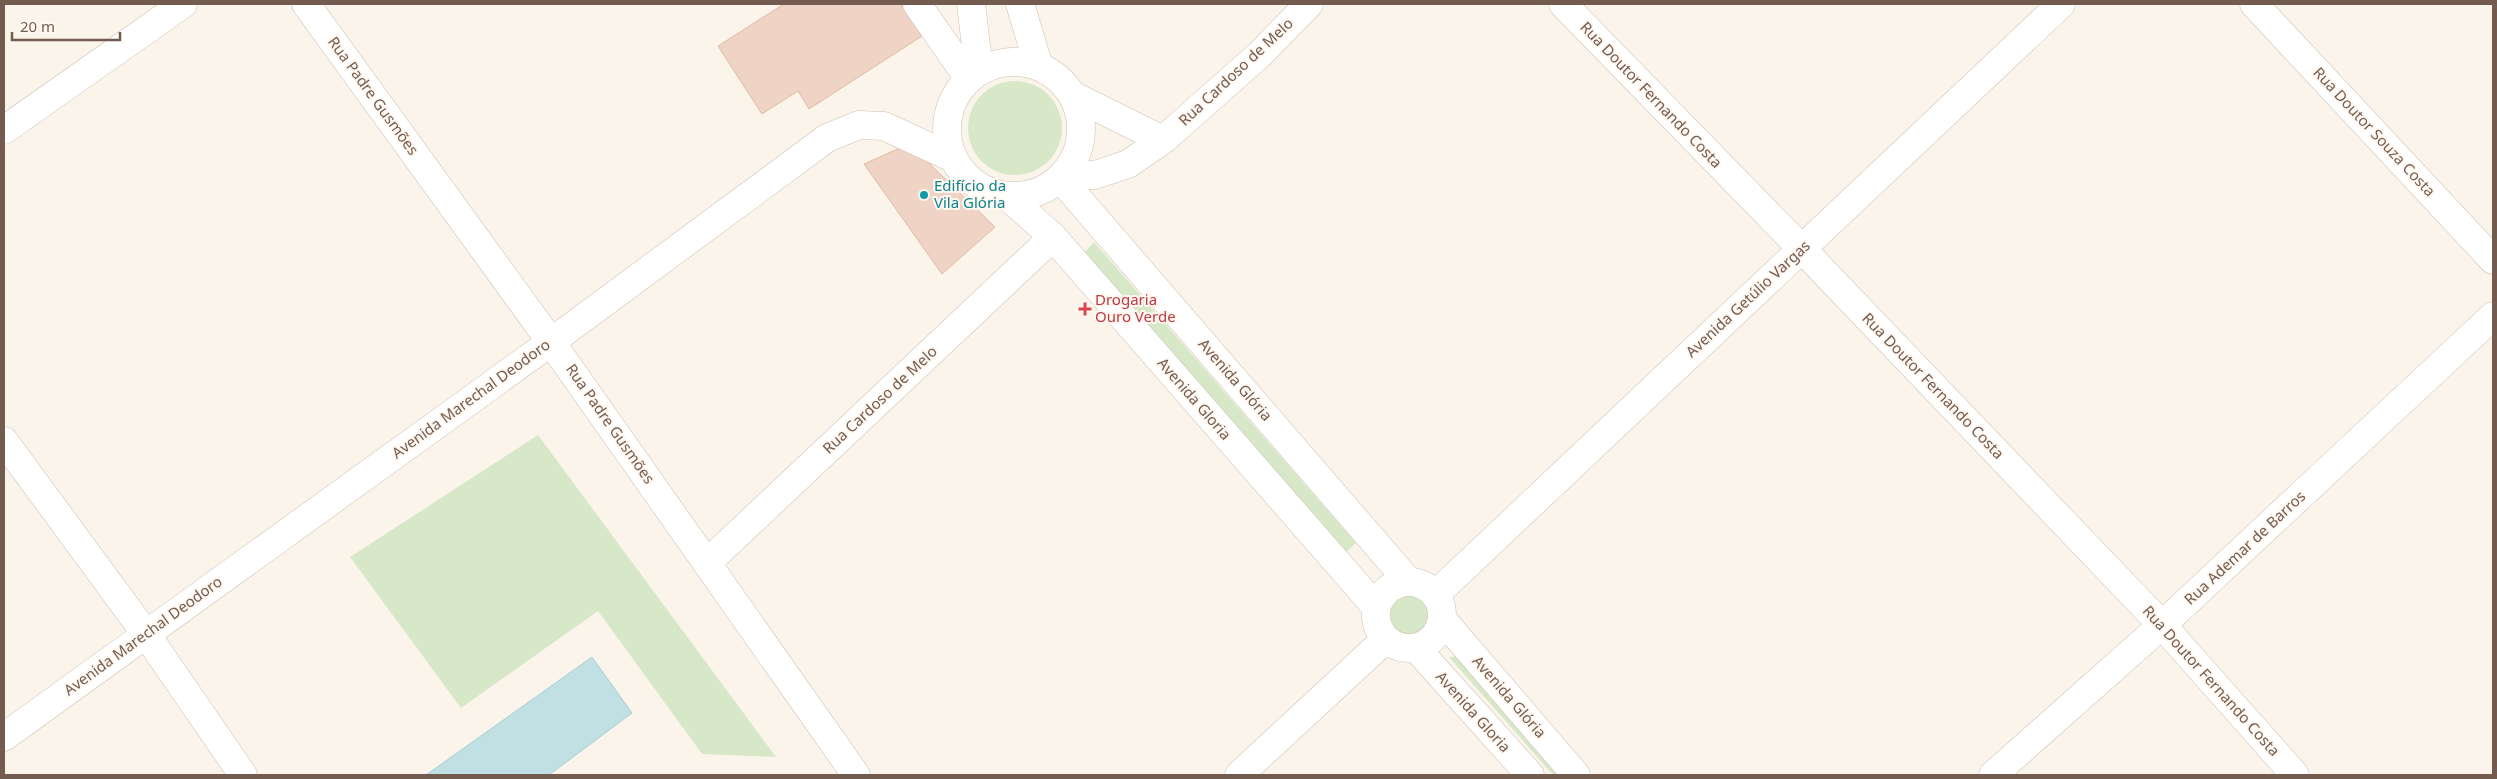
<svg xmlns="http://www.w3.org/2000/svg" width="2497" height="779" viewBox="0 0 2497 779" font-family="'Noto Sans',sans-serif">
  <rect width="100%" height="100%" fill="#fbf4ea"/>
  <!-- green -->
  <path fill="#d7e8c9" d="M968 128a47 47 0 1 1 94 0a47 47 0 1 1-94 0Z
    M1094,242L1356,543L1346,552L1084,253Z
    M538,435L776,757L702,754L598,611L461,708L350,557Z
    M1388 616a22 22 0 1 1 44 0a22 22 0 1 1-44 0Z
    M1458,656L1561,775H1553L1449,657Z"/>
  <!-- water -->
  <path fill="#c0e0e4" stroke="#a7cfd5" d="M592,657L632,713L549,775H426Z"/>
  <!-- building -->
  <path fill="#efd3c4" stroke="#e0baa6" d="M784,4H901L922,36L809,109L798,91L762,114L718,46Z
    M909,144L995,227L942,274L864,164Z"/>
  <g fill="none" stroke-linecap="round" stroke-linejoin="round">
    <!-- street casing -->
    <g stroke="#cdbcb1" stroke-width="29">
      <path id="street" d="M306,4L551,342L856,775
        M917,4L969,79
        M2254,4L2493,260
        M4,130L183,4
        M4,441L146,634
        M707,563L1053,237
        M1993,775L2162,625L2493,316"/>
    </g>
    <!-- secondary casing -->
    <g stroke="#d1beb1" stroke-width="29">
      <path id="secondary" d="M971,4L979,71
        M1020,4L1039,67
        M1563,4L1802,249L2162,625L2295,775
        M947 129a67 67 0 1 1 134 0a67 67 0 1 1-134 0Z
        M1072,95L1163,140
        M1063,175H1095L1128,164L1163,140L1259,55L1309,4
        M1060,178L1409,582
        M1007,196L1053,237L1376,607
        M1376 615a33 33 0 1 1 66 0a33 33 0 1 1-66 0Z
        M1435,595L2061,4
        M1442,619L1576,775
        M146,634L243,775
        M1416,648L1530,775
        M4,737L551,342L827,138L859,125L884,126L953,158
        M1239,775L1386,639"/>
    </g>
    <!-- street -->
    <use href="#street" stroke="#fff" stroke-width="28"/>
    <!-- secondary -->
    <use href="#secondary" stroke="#fff" stroke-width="28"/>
  </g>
  <!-- markers -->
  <circle fill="#0f9aa8" stroke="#fef8f1" stroke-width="2" cx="924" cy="195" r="5"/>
  <path fill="#e0444e" stroke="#fef8f1" stroke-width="2" d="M1082.5 301.5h5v5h5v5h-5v5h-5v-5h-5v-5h5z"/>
  <g text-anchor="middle" stroke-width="4" stroke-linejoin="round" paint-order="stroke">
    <!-- street labels -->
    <g font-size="15" fill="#745b4f" stroke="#fef8f1">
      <text transform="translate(1236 72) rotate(-43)" y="5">Rua Cardoso de Melo</text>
      <text transform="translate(1651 95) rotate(46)" y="5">Rua Doutor Fernando Costa</text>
      <text transform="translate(373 96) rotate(54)" y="5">Rua Padre Gusmões</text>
      <text transform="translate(2374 132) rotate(47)" y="5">Rua Doutor Souza Costa</text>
      <text transform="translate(1748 299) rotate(-43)" y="5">Avenida Getúlio Vargas</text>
      <text transform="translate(1235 380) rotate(49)" y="5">Avenida Glória</text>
      <text transform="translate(1933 386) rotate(46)" y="5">Rua Doutor Fernando Costa</text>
      <text transform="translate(471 399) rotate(-36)" y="5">Avenida Marechal Deodoro</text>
      <text transform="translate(1194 399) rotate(49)" y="5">Avenida Gloria</text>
      <text transform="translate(880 400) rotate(-43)" y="5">Rua Cardoso de Melo</text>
      <text transform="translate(610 424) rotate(55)" y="5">Rua Padre Gusmões</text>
      <text transform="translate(2245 548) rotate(-43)" y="5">Rua Ademar de Barros</text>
      <text transform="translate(143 636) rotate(-36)" y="5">Avenida Marechal Deodoro</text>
      <text transform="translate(2211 681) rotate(48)" y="5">Rua Doutor Fernando Costa</text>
      <text transform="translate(1509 697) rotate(49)" y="5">Avenida Glória</text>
      <text transform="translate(1473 712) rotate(48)" y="5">Avenida Gloria</text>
    </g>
    <!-- culture labels -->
    <g font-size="15" fill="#0d838f" stroke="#fef8f1" text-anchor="start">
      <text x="934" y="191">Edifício da<tspan x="934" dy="17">Vila Glória</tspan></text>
    </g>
    <!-- health labels -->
    <g font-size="15" fill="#be3a42" stroke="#fef8f1" text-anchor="start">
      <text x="1095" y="305">Drogaria<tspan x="1095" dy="17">Ouro Verde</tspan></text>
    </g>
  </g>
  <!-- border -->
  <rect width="2497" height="779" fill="none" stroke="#745b4f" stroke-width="10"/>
  <!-- scale -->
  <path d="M12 32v8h108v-8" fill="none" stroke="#745b4f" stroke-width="2.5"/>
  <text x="20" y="32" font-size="15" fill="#745b4f" stroke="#fef8f1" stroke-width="4" paint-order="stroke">20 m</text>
</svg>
